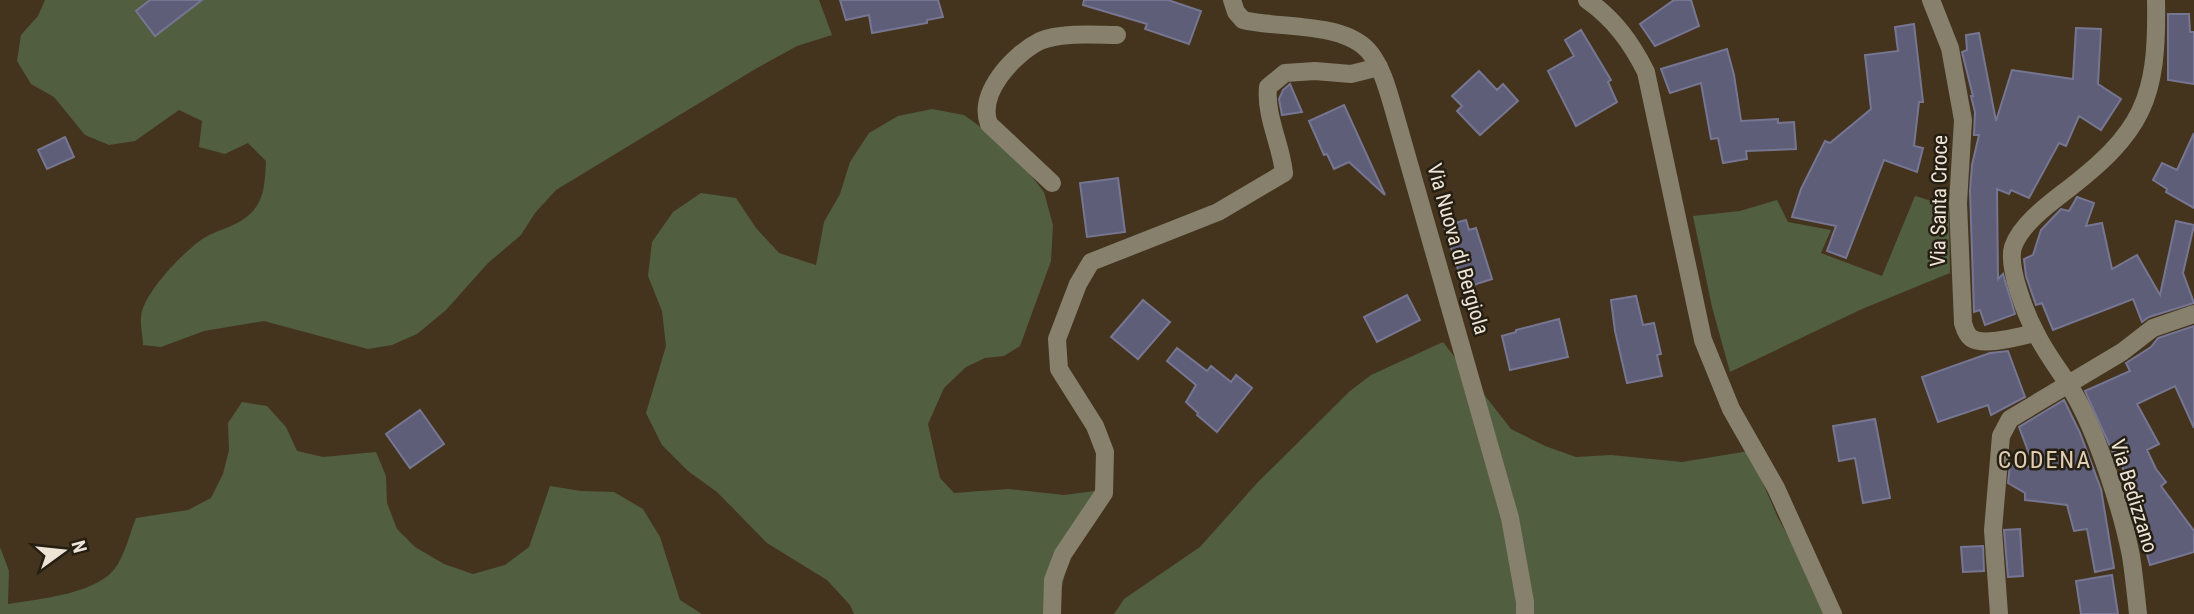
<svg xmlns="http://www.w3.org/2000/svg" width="2194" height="614" viewBox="0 0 2194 614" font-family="'Roboto Condensed',sans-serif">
  <rect width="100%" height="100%" fill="#44341d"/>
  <!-- green -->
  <path fill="#525e40" d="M45,0H819L832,35L797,46L757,68L556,190L535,213L521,235L488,263L446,310L417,334L392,345L368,349L264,321L204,331L161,347L143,345C143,336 140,326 141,317C143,293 184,251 204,238C219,229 239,226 252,212C265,199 265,179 266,161L248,143L225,154L199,147L202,121L179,110L135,141L109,145L85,135L54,97L31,84L17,61L21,35L38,16Z
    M932,109L964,115L993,136L1022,164L1044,192L1053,225L1051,261L1020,346L1004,356L985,358L966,367L944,388L928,424L940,478L954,493L1008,489L1064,495L1102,490L1069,555L1056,614H854L850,605L827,580L767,543L717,492L688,471L662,445L646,413L666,346L662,311L648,276L652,242L673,212L701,193L736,198L756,228L779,253L816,265L824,222L840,194L850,162L869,133L898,116Z
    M1915,196L1942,204L1949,212L1950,273L1862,309L1730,372L1712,307L1693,216L1740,211L1777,200L1788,222L1831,230L1821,253L1882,276Z
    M1443,342L1511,429L1545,446L1576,457L1611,455L1682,462L1749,451L1778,518L1816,587L1826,614H1114L1124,599L1200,547L1258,482L1350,391L1371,375Z
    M242,402L267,406L286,427L297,451L323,457L376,452L386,476L387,503L397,529L415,547L444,564L473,574L505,565L529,547L550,486L581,491L614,492L643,509L660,537L680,600L702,614H0V547L9,571L8,604C39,599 101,594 118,564C126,550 130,533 136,518L188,510L211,498L223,474L229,450L228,423Z"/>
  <!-- building -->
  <path fill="#5f5e79" stroke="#767692" stroke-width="2" d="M150,0H202L155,36L136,11Z
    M840,0H938L943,17L927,20V23L872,33L869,15L846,20Z
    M1084,0H1168L1201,11L1189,44L1145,29L1147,24L1083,5Z
    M1674,0H1691L1699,26L1655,46L1640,24Z
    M2168,14H2189L2190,32H2194V84L2168,80Z
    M1914,24L1923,102H1919L1914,146L1923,148L1917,172L1884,160L1846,258L1827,251L1836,226L1792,217L1801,189L1825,141L1830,143L1871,109L1865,55L1898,51L1895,27Z
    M2076,28L2101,29L2098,84L2121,99L2101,130L2079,116L2066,146L2059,143L2029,198L2011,190L2009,194L1997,189L1998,279L2003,274L2015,314L1985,325L1980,310L1974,312L1970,191L1972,165L1979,135H1974L1975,112L1971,96H1973L1962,52L1967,50L1966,35L1979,33L1996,121L2012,70L2073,79Z
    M1581,30L1611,80L1608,82L1617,102L1576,126L1548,71L1574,56L1565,40Z
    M1727,49L1734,75L1741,121L1778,119V123L1794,122L1796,149L1746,151L1747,159L1723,163L1718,138L1711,139L1701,83L1670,93L1661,69Z
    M1479,71L1497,90L1503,84L1518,101L1480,135L1457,111L1462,106L1452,96Z
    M1290,84L1302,112L1282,115L1279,99L1283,90Z
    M1344,105L1385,195L1349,162L1334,169L1327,154L1324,155L1309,121Z
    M2194,133V208L2166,192L2167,189L2153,180L2162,163L2177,170Z
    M65,137L74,157L47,169L38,150Z
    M1118,178L1125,232L1087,237L1080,183Z
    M2077,197L2094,203L2086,226L2102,223L2112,269L2137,255L2160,295L2176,221L2194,225L2183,273L2194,303L2149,317L2142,322L2133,299L2053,330L2042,303L2036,305L2026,276L2024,259L2033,255L2041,230L2061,209L2069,211Z
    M1466,220L1469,230L1476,228L1492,279L1464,288L1444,226Z
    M1407,295L1420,320L1377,342L1364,317Z
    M1636,296L1643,325L1654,323L1661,354L1657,355L1662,376L1627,383L1615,331L1611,300Z
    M1143,300L1170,322L1138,359L1111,337Z
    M1559,319L1568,357L1510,370L1502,336L1516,332V330Z
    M2194,326V428L2175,386L2137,404L2159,444L2147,450L2156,469L2166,482L2161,486L2194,531V552L2150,565L2118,451L2113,453L2085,391L2130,371L2126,363L2151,347L2158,338Z
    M1177,348L1207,371L1211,366L1231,382L1236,375L1252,388L1217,432L1197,415L1198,413L1186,402L1196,385L1167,361Z
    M2008,351L2025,397L1991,415L1988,405L1938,422L1922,377L1990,353Z
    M2064,400L2080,433L2101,489L2114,568L2095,572L2087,529L2074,531L2067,505L2025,500V493L2008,483L2010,465L2034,467L2019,427Z
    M420,410L444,444L410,468L386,434Z
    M1875,419L1890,498L1863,503L1855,458L1839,461L1833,426Z
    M2020,529L2023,576L2008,577L2004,530Z
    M1983,546L1984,571L1963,572L1961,547Z
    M2112,575L2118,614H2081L2076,581Z"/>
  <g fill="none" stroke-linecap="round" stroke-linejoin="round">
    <!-- minor -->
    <path stroke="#86806c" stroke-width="18" d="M1232,0L1236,12L1243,20C1280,29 1347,21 1371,54C1382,69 1387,87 1392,104L1510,518L1525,602V614
      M1587,0C1614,19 1631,42 1646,72L1703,340L1731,409L1776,488L1833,614
      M1931,0L1950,48L1963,120L1958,203L1963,323C1965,329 1966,334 1971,338C1984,347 2021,336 2035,333
      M1052,183L989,124C977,93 1014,54 1040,41C1061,32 1095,35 1117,35
      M1052,614L1053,580L1063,554L1104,493L1105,452L1095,426L1059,369L1057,339L1078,284L1091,262L1218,212L1284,173C1281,144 1265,116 1268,87L1285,73L1315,71L1351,74L1379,67
      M1999,614L1993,530L2001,436L2010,419L2122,352L2153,328L2194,314
      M2138,614C2136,595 2134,575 2131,556C2122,510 2097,432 2073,392C2061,372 2046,354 2036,333C2026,315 2007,267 2013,247C2020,226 2046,206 2063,193C2143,132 2158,100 2156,0"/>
  </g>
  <g text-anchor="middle" stroke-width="5" stroke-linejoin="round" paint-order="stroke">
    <!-- street labels -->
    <g font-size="21" fill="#eee4d6" stroke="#251e13">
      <text transform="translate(1939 201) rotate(-89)" y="7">Via Santa Croce</text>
      <text transform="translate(1458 249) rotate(74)" y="7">Via Nuova di Bergiola</text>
      <text transform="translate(2134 496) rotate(73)" y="7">Via Bedizzano</text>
    </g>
    <!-- quarter labels -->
    <g font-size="24" letter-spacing="2" fill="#e1ceb2" stroke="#251e13">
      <text x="2045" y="468">CODENA</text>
    </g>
  </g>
  <!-- north arrow -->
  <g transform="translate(63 551) rotate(75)" stroke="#251e13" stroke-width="5" paint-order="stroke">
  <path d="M0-5L12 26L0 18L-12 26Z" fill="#eee4d6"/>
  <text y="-10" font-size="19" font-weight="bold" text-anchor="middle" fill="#eee4d6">N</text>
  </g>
</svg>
